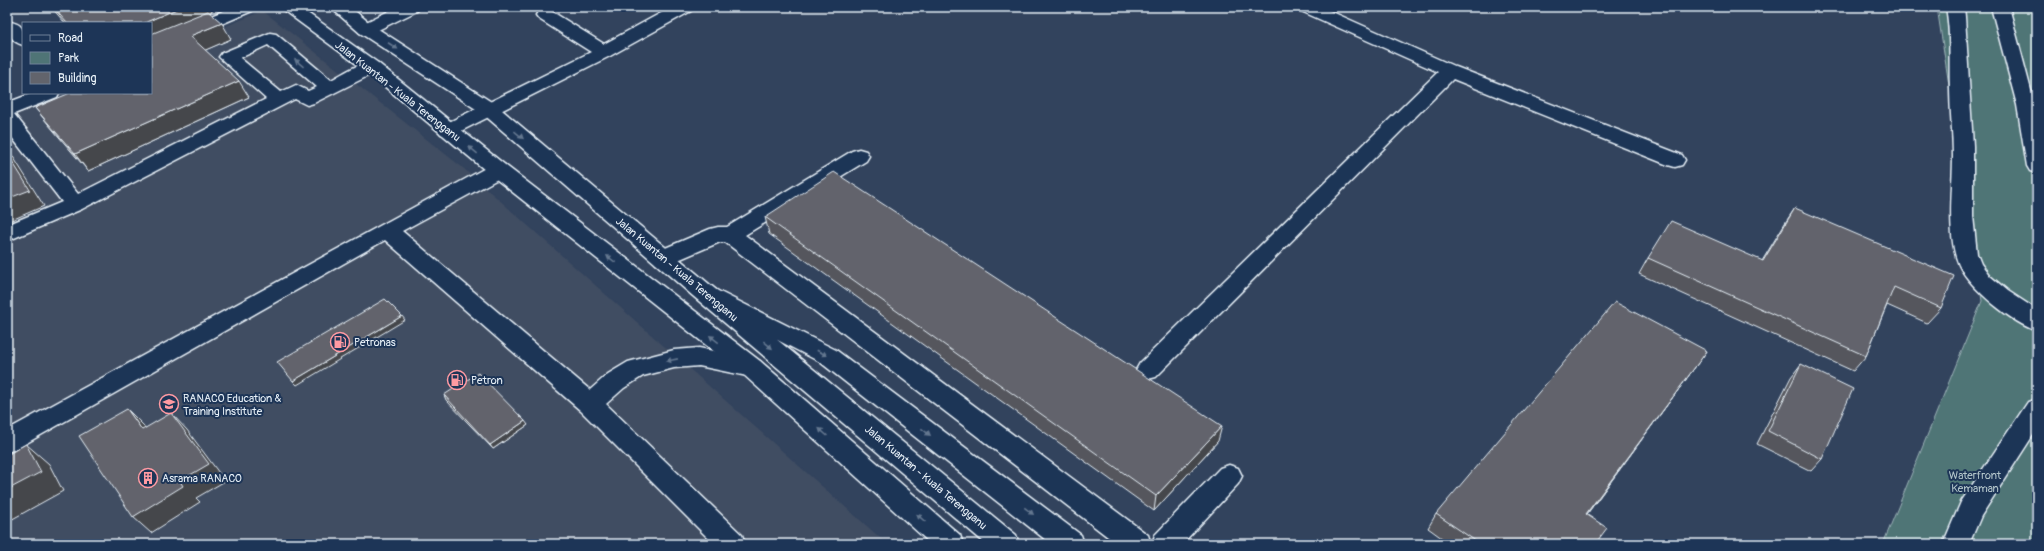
<svg xmlns="http://www.w3.org/2000/svg" width="2044" height="551" viewBox="0 0 2044 551" font-family="Pangolin,sans-serif">
  <rect width="100%" height="100%" fill="#32435d"/>
  <filter id="ink" filterUnits="userSpaceOnUse"><feTurbulence type="fractalNoise" baseFrequency=".025" numOctaves="2"/><feDisplacementMap in="SourceGraphic" scale="8" xChannelSelector="R" yChannelSelector="G"/><feConvolveMatrix kernelMatrix="1 2 1 2 8 2 1 2 1" color-interpolation-filters="sRGB"/></filter>
  <g filter="url(#ink)">
    <!-- built -->
    <path fill="#404d62" d="M263,11L463,168L887,544H7V116L63,93H151V57Z"/>
    <!-- green -->
    <path fill="#4f7476" stroke="#9cb2b7" d="M1937,7H2037V544H1883L1982,301Z"/>
    <g fill="none" stroke-linecap="round" stroke-linejoin="round">
      <!-- minor casing -->
      <g stroke="#e8f1f8" stroke-width="3">
        <path id="minor" d="M232,7H255L252,11L151,54V42Z
          M397,7H420L417,11L372,33L366,34L360,33L357,29L360,25Z
          M672,7H694L691,11L610,56L455,134L448,136L441,134L438,130L441,126L591,52L539,19L536,15L539,11L545,10L551,11L604,44Z
          M1298,7H1321L1456,67L1682,155L1685,160L1682,165L1675,167L1668,165L1453,79L1156,377L1148,379L1140,377L1136,370L1140,363L1438,72L1301,11Z
          M1946,7H1964L1965,17L1973,146V216L1977,254L1981,264L1990,276L2008,291L2037,310V331C2013,323 1970,289 1959,265C1946,235 1953,189 1953,156C1953,134 1950,111 1950,89C1949,62 1951,34 1946,7Z
          M1991,7H2009L2037,113V173L2030,171L2027,166L2017,105Z
          M7,21C25,25 23,28 23,45C11,42 7,32 7,21Z
          M270,33L276,34L331,80C345,73 363,59 378,63L381,67L378,71L314,103L307,105L295,99L82,209L7,241V225L62,202L7,131V103L33,93H59L57,97L14,114L78,194L266,99L219,57L222,53ZM268,45L317,87L308,91L296,85L281,92L240,58Z
          M859,149L866,151L869,156L866,161L745,235L1148,535L1151,544H1117L725,242H720L664,266L656,264L653,258L656,252L710,229L718,227H727L852,151Z
          M498,163L505,165L508,170L505,175L402,231L590,390L608,374L628,362L674,350L699,348L760,361L764,368L760,375L752,377L699,366L674,368L643,376L624,388L606,404L742,535L745,544H714L581,411L385,240L16,449L7,452V430L491,165Z
          M716,290L836,350L1081,535L1084,544H1051L820,362L708,304L705,298L708,292Z
          M2037,399V429L1981,516L1969,544H1943L1961,502L2028,402Z
          M1229,465L1238,468L1242,476L1238,484L1182,544H1152L1155,535L1220,468Z"/>
      </g>
      <!-- highway casing -->
      <g stroke="#e8f1f8" stroke-width="3">
        <path id="highway" d="M279,7H299L378,63L505,165L760,361L960,535L963,544H931L744,375L491,175L366,71Z
          M330,7H350L372,25L496,105L709,284L1016,535L1019,544H986L693,296L482,113L360,33Z"/>
      </g>
      <!-- minor -->
      <use href="#minor" fill="#1d3557" fill-rule="evenodd"/>
      <!-- highway -->
      <use href="#highway" fill="#1d3557" fill-rule="evenodd"/>
    </g>
    <!-- wall -->
    <path fill="#54565d" stroke="#e8f1f8" d="M51,7H214L210,13L231,39L205,50L249,97L88,171L48,124L35,108L151,93V23H65Z
      M1795,208L1941,308L1927,323L1887,305L1866,356L1853,371L1639,274L1648,258L1762,261L1785,223Z
      M765,217L1218,441L1154,511L769,234Z
      M1801,364L1822,459L1811,471L1757,444L1791,377Z
      M1695,367L1587,514L1595,544H1450L1428,528L1436,514Z
      M444,395L528,425L493,449L446,400Z"/>
    <!-- shaded-wall -->
    <path fill="#45464c" stroke="#e8f1f8" d="M181,7H214L209,15L151,40V23H144Z
      M222,23L231,39L201,52L190,36Z
      M239,81L249,97L88,171L75,154Z
      M7,147L44,206L7,222Z
      M402,316L405,320L297,385L293,381Z
      M1707,351L1695,367L1576,529L1586,514Z
      M127,409L144,426L159,447L142,430Z
      M171,413L187,430L225,481L196,498L200,502L151,533L133,517L180,481Z
      M525,421L528,425L493,449L490,445Z
      M1222,426L1218,441L1154,511L1156,496Z
      M26,444L49,464L63,491L7,522V490Z"/>
    <!-- building -->
    <path fill="#62646c" stroke="#e8f1f8" d="M53,7H181L144,23H67Z
      M208,11L222,23L190,36L239,81L75,154L35,108L70,93H151V34Z
      M7,153L30,190L7,199Z
      M834,172L1222,426L1156,496L765,217Z
      M1795,208L1954,276L1941,308L1894,287L1866,356L1648,258L1671,221L1763,261Z
      M385,299L402,316L293,381L277,362Z
      M1615,302L1707,351L1586,514L1607,528L1595,544H1480L1436,514Z
      M1801,364L1853,389L1822,459L1768,431Z
      M478,373L525,421L490,445L444,395Z
      M127,409L142,430L171,413L209,464L180,481L183,486L133,517L79,436Z
      M26,444L41,472L7,490V455Z"/>
    <!-- one-way arrows -->
    <defs><path id="oneway-solid" d="M-6-.8H1V-3.2L6.5 0L1 3.2V.8H-6Z"/></defs>
    <g fill="#64778f">
      <use href="#oneway-solid" transform="translate(393 46) rotate(33)"/>
      <use href="#oneway-solid" transform="translate(299 63) rotate(-140)"/>
      <use href="#oneway-solid" transform="translate(519 135) rotate(40)"/>
      <use href="#oneway-solid" transform="translate(473 150) rotate(-141)"/>
      <use href="#oneway-solid" transform="translate(611 259) rotate(-142)"/>
      <use href="#oneway-solid" transform="translate(714 339) rotate(-142)"/>
      <use href="#oneway-solid" transform="translate(768 345) rotate(40)"/>
      <use href="#oneway-solid" transform="translate(822 353) rotate(28)"/>
      <use href="#oneway-solid" transform="translate(672 360) rotate(169)"/>
      <use href="#oneway-solid" transform="translate(823 432) rotate(-138)"/>
      <use href="#oneway-solid" transform="translate(926 432) rotate(38)"/>
      <use href="#oneway-solid" transform="translate(1029 511) rotate(38)"/>
      <use href="#oneway-solid" transform="translate(921 518) rotate(-138)"/>
    </g>
  </g>
  <!-- icons -->
  <defs>
    <g id="fuel-ring" transform="scale(1)"><circle r="9.5" fill="#1d3557" stroke="#ff9aa2" stroke-width="1.5"/><path d="M-5.5-6h7V0h2V4h1.3V-2.5L3-4.5l.8-.8L6-3V5H2.5V1h-1V6h-7ZM-4.2-4.7v3.2H.2V-4.7Z" fill="#ff9aa2"/></g>
    <g id="university-ring" transform="scale(1)"><circle r="9.5" fill="#1d3557" stroke="#ff9aa2" stroke-width="1.5"/><path d="M0-5L7-2L0 1L-7-2ZM-4 1L0 2.5L4 1V4Q0 6-4 4Z" fill="#ff9aa2"/></g>
    <g id="building-ring" transform="scale(1)"><circle r="9.5" fill="#1d3557" stroke="#ff9aa2" stroke-width="1.5"/><path d="M-4-6H4V6H1V3H-1V6H-4ZM-2.5-4.3h1.7v1.8h-1.7ZM.8-4.3h1.7v1.8H.8ZM-2.5-1h1.7V.8h-1.7ZM.8-1h1.7V.8H.8Z" fill="#ff9aa2"/></g>
  </defs>
  <g fill-rule="evenodd">
    <use href="#fuel-ring" x="340" y="342"/>
    <use href="#fuel-ring" x="457" y="380"/>
    <use href="#university-ring" x="169" y="404"/>
    <use href="#building-ring" x="148" y="478"/>
  </g>
  <g text-anchor="middle" stroke-width="4" stroke-linejoin="round" paint-order="stroke">
    <!-- street labels -->
    <g font-size="11" fill="#e8f1f8" stroke="#1d3557">
      <text transform="translate(398 91) rotate(38)" y="4">Jalan Kuantan - Kuala Terengganu</text>
      <text transform="translate(677 269) rotate(40)" y="4">Jalan Kuantan - Kuala Terengganu</text>
      <text transform="translate(926 477) rotate(40)" y="4">Jalan Kuantan - Kuala Terengganu</text>
    </g>
    <!-- poi labels -->
    <g font-size="11" fill="#e8f1f8" stroke="#1d3557" text-anchor="start">
      <text x="354" y="346">Petronas</text>
      <text x="471" y="384">Petron</text>
      <text x="183" y="402">RANACO Education &amp;<tspan x="183" dy="13">Training Institute</tspan></text>
      <text x="162" y="482">Asrama RANACO</text>
    </g>
    <!-- park labels -->
    <g font-size="11" fill="#b2c5ca" stroke="#1d3557">
      <text x="1975" y="479">Waterfront<tspan x="1975" dy="13">Kemaman</tspan></text>
    </g>
  </g>
  <!-- margin -->
  <rect width="2044" height="551" fill="none" stroke="#1d3557" stroke-width="24"/>
  <rect x="12" y="12" width="2020" height="527" fill="none" stroke="#e8f1f8" stroke-width="1.5" filter="url(#ink)"/>
  <!-- legend -->
  <rect x="22" y="22" width="130" height="72" fill="#1d3557" stroke="#6e8097"/>
  <rect x="30" y="35" width="20" height="6" fill="#1d3557" stroke="#6e8097"/>
  <text x="58" y="42" font-size="12" fill="#e8f1f8">Road</text>
  <rect x="30" y="52" width="20" height="12" fill="#4f7476" stroke="#6e8097"/>
  <text x="58" y="62" font-size="12" fill="#e8f1f8">Park</text>
  <rect x="30" y="72" width="20" height="12" fill="#62646c" stroke="#6e8097"/>
  <text x="58" y="82" font-size="12" fill="#e8f1f8">Building</text>
</svg>
